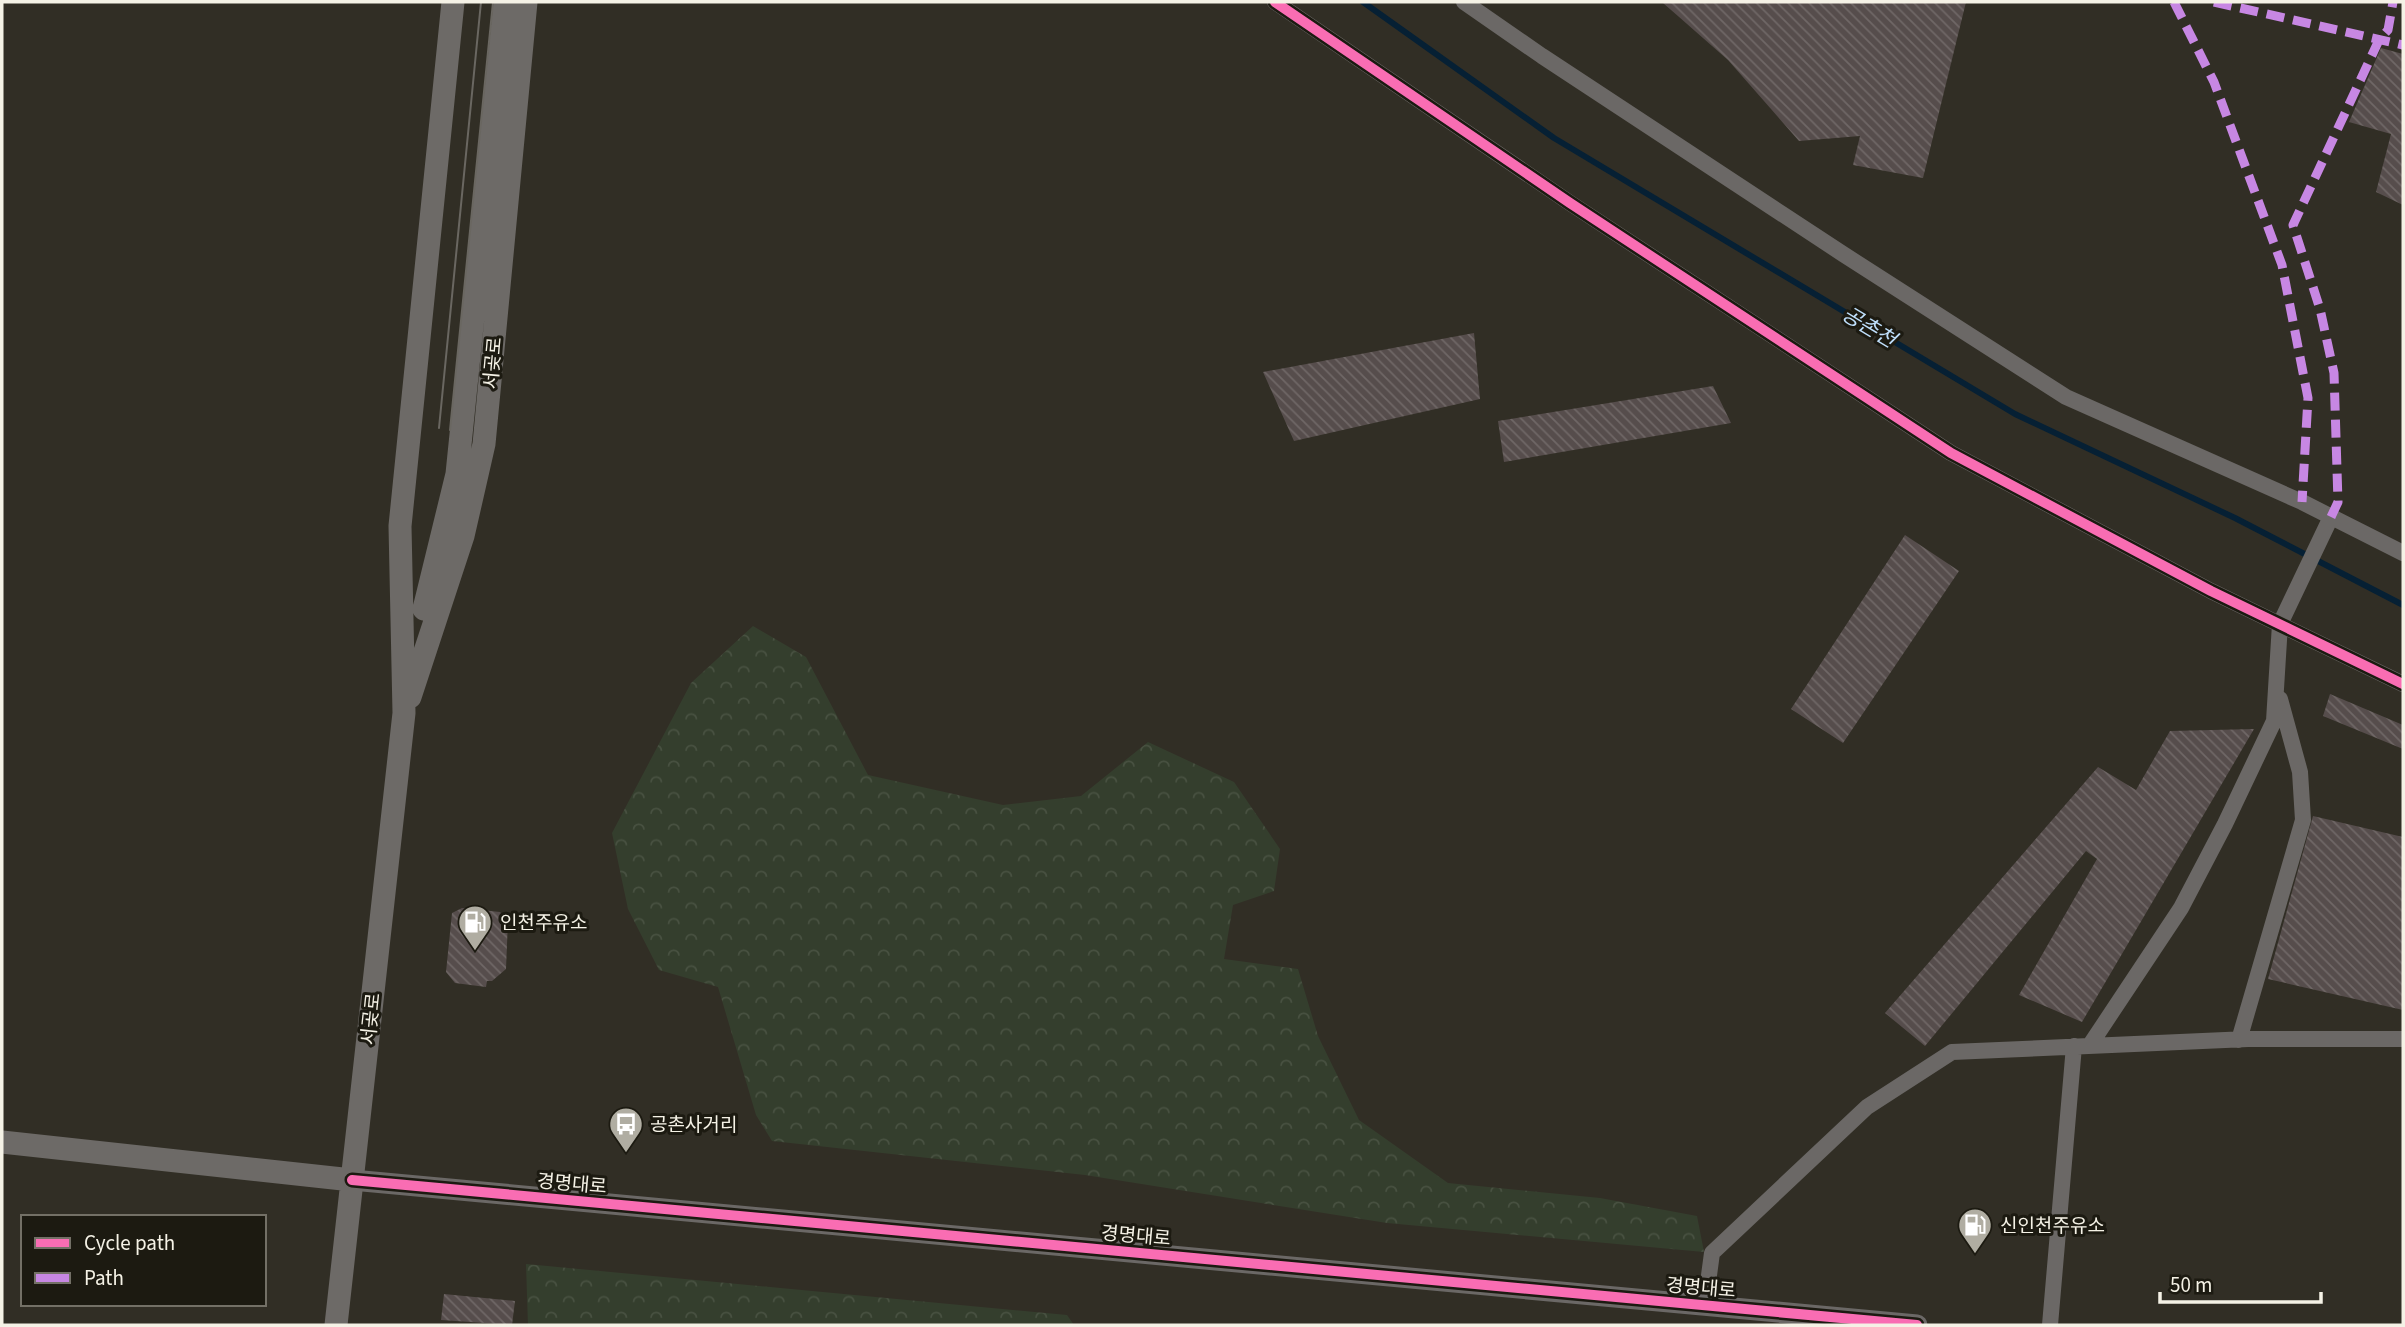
<svg xmlns="http://www.w3.org/2000/svg" width="2405" height="1327" viewBox="0 0 2405 1327" font-family="'Source Sans 3','Noto Sans KR',sans-serif">
  <defs>
    <pattern id="forest-crowns" width="20" height="18" patternUnits="userSpaceOnUse" patternTransform="scale(1.75)"><rect width="20" height="18" fill="#343e2d"/><path d="M2 6a3 3 0 1 1 6 0M12 15a3 3 0 1 1 6 0" fill="none" stroke="#485141"/></pattern>
    <pattern id="building-back-hatch" width="6" height="6" patternUnits="userSpaceOnUse" patternTransform="scale(1.75)"><rect width="6" height="6" fill="#564d4c"/><path d="M-1 5l2 2M0 0l6 6M5-1l2 2" fill="none" stroke="#6f6766"/></pattern>
  </defs>
  <rect width="100%" height="100%" fill="#312e25"/>
  <!-- forest -->
  <path fill="url(#forest-crowns)" d="M753,626L806,657L868,775L1003,805L1081,796L1148,742L1234,782L1280,849L1274,891L1233,905L1224,959L1298,969L1318,1036L1359,1120L1448,1183L1600,1198L1697,1216L1704,1252L1387,1223L1085,1175L772,1141L756,1115L718,987L659,970L628,909L612,833L691,683Z
    M526,1264L1067,1315L1074,1325H528Z"/>
  <g fill="none" stroke-linecap="round" stroke-linejoin="round">
    <!-- stream -->
    <path stroke="#062034" stroke-width="6" d="M1363,2L1554,138L2015,414L2235,518L2403,605"/>
  </g>
  <!-- building -->
  <path fill="url(#building-back-hatch)" d="M1662,2H1966L1923,178L1853,165L1860,136L1799,141L1728,60Z
    M2381,48L2403,54V205L2376,192L2391,134L2349,122Z
    M1474,333L1480,399L1294,441L1263,372Z
    M1713,386L1731,423L1504,462L1498,421Z
    M1905,535L1959,571L1843,743L1791,709Z
    M2330,694L2403,725V749L2323,716Z
    M2254,729L2082,1022L2019,995L2097,859L2086,851L1925,1046L1885,1013L2098,767L2136,790L2170,731Z
    M2313,816L2403,837V1010L2268,979Z
    M462,908L500,912L508,920L506,969L492,981H487L486,987L455,983L446,972L452,913Z
    M444,1294L515,1301L512,1325L441,1320Z"/>
  <g fill="none" stroke-linecap="round" stroke-linejoin="round">
    <!-- minor -->
    <path stroke="#6b6866" stroke-width="16" d="M1275,2L1570,203L1951,453L2211,591L2403,684
      M1464,2L1542,56L1843,254L2066,397L2302,502L2403,553
      M2239,1040L2303,820L2300,772L2280,699
      M2090,1045L2181,908L2225,824L2274,721L2280,624L2331,517
      M1705,1305L1712,1253L1867,1107L1952,1052L2248,1039H2403
      M2050,1325L2074,1046"/>
    <!-- tertiary -->
    <path stroke="#6b6866" stroke-width="21" d="M352,1180L1917,1325"/>
    <!-- secondary -->
    <path stroke="#6d6a67" stroke-width="23" d="M424,609L457,474L505,2
      M410,697L463,536L484,444L526,2
      M2,1142L352,1180
      M336,1325L404,713L400,526L453,2"/>
    <!-- tram -->
    <path stroke="#6a6761" stroke-width="2" d="M439,428L481,2
      M450,430L493,2"/>
    <!-- quiet -->
    <path stroke="#c787e3" stroke-width="9" stroke-dasharray="18 9" stroke-linecap="butt" d="M2174,2L2214,82L2282,265L2308,398L2302,502
      M2214,2L2403,45
      M2331,517L2338,502L2334,373L2320,309L2293,225L2379,40L2388,30L2393,2"/>
    <!-- cycleway casing -->
    <g stroke="#1c1a11" stroke-width="15">
      <path id="cycleway" d="M1275,2L1570,203L1951,453L2211,591L2403,684
        M352,1180L1917,1325"/>
    </g>
    <!-- cycleway -->
    <use href="#cycleway" stroke="#f96db3" stroke-width="10"/>
  </g>
  <!-- icons -->
  <defs>
    <g id="fuel-pin" transform="scale(1.75)"><path d="M0 17L-7.5 6A9.5 9.5 0 1 1 7.5 6Z" fill="#b0ada2" stroke="#1c1a11"/><path d="M-5.5-6h7V0h2V4h1.3V-2.5L3-4.5l.8-.8L6-3V5H2.5V1h-1V6h-7ZM-4.2-4.7v3.2H.2V-4.7Z" fill="#fff"/></g>
    <g id="bus-pin" transform="scale(1.75)"><path d="M0 17L-7.5 6A9.5 9.5 0 1 1 7.5 6Z" fill="#b0ada2" stroke="#1c1a11"/><path d="M-5-6H5V4H4V6H2V4H-2V6H-4V4H-5ZM-3.5-4V0h7V-4ZM-3.5 1.2v1.5H-2V1.2ZM2 1.2v1.5H3.5V1.2Z" fill="#fff"/></g>
  </defs>
  <g fill-rule="evenodd">
    <use href="#fuel-pin" x="475" y="922"/>
    <use href="#bus-pin" x="626" y="1124"/>
    <use href="#fuel-pin" x="1975" y="1225"/>
  </g>
  <g text-anchor="middle" stroke-width="6" stroke-linejoin="round" paint-order="stroke">
    <!-- street labels -->
    <g font-size="19" fill="#f5f2e6" stroke="#1c1a11">
      <text transform="translate(492 363) rotate(-85)" y="7">서곶로</text>
      <text transform="translate(370 1019) rotate(-84)" y="7">서곶로</text>
      <text transform="translate(572 1183) rotate(5)" y="7">경명대로</text>
      <text transform="translate(1136 1235) rotate(5)" y="7">경명대로</text>
      <text transform="translate(1701 1287) rotate(5)" y="7">경명대로</text>
    </g>
    <!-- poi labels -->
    <g font-size="19" fill="#f5f2e6" stroke="#1c1a11" text-anchor="start">
      <text x="500" y="929">인천주유소</text>
      <text x="650" y="1131">공촌사거리</text>
      <text x="2000" y="1232">신인천주유소</text>
    </g>
    <!-- water labels -->
    <g font-size="21" font-style="italic" fill="#bfdffb" stroke="#1c1a11">
      <text transform="translate(1869 327) rotate(31)" y="7">공촌천</text>
    </g>
  </g>
  <!-- border -->
  <rect width="2405" height="1327" fill="none" stroke="#f5f2e6" stroke-width="7"/>
  <!-- legend -->
  <rect x="21" y="1215" width="245" height="91" fill="#1c1a11" stroke="#737066" stroke-width="2"/>
  <rect x="35" y="1238" width="35" height="10" fill="#f96db3" stroke="#737066" stroke-width="2"/>
  <text x="84" y="1250" font-size="21" fill="#f5f2e6">Cycle path</text>
  <rect x="35" y="1273" width="35" height="10" fill="#c787e3" stroke="#737066" stroke-width="2"/>
  <text x="84" y="1285" font-size="21" fill="#f5f2e6">Path</text>
  <!-- scale -->
  <path d="M2160 1292v10h161v-10" fill="none" stroke="#f5f2e6" stroke-width="3.5"/>
  <text x="2170" y="1292" font-size="21" fill="#f5f2e6" stroke="#1c1a11" stroke-width="5" paint-order="stroke">50 m</text>
</svg>
